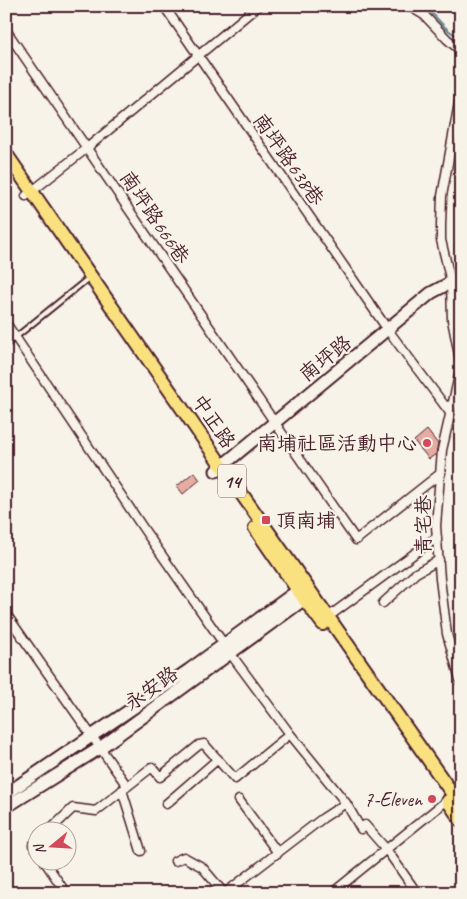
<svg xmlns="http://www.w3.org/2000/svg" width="467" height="899" viewBox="0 0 467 899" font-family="Caveat,'LXGW WenKai TC',sans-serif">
  <rect width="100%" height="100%" fill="#f7f3e8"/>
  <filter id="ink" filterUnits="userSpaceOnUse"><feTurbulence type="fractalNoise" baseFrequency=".02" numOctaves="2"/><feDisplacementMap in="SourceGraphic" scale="10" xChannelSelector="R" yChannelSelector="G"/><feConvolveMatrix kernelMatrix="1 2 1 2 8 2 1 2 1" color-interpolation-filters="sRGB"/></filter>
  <g filter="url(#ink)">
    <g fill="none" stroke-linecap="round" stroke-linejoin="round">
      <!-- stream -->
      <path stroke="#688791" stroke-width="2" d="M421,6C437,12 444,34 461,36"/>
    </g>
    <!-- building -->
    <path fill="#e6aca1" stroke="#4a1f2b" d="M427,430L438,444L436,454L429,459L414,441Z
      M194,472L200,480L183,494L177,486Z"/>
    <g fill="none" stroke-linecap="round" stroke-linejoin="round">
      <!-- lane casing -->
      <g stroke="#4a1f2b" stroke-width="8">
        <path id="lane" d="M6,345L90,277
          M444,405L461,400"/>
      </g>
      <!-- street casing -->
      <g stroke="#4a1f2b" stroke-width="11">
        <path id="street" d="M164,6L388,330L451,414
          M409,6L424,15L447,39L461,51
          M6,30L275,423L356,540L441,473
          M461,92L442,196L441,225V240L451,282L452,320L461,365
          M26,196L87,148L258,6
          M6,323L145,531L233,657L290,734L346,803L361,829L365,825L386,849L417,893
          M461,367L442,450L436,526L440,579L447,634L461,683
          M383,603L416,573L439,560
          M6,614L127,786
          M328,617L437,537
          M122,790L141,851
          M239,800L278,853
          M166,804L218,759
          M48,832L73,808L96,811L152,767L160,777L199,745L204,744L235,779L290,734
          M38,841L33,845L38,851
          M175,861L184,857L202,867L224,893
          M45,862L66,893
          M225,893L323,818L346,803
          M332,893L461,789"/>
      </g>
      <!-- secondary casing -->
      <g stroke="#4a1f2b" stroke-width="15">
        <path id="secondary" d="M216,471L431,293L461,277
          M6,794L189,670L304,586
          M6,807L100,748L310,595"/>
      </g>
      <!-- primary casing -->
      <g stroke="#4a1f2b" stroke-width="16">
        <path id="primary" d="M6,154L222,466L461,806
          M255,528L304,599L323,624
          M448,801L461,820"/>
      </g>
      <!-- lane -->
      <use href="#lane" stroke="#f7f3e8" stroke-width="4"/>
      <!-- street -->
      <use href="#street" stroke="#f7f3e8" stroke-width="8"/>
      <!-- secondary -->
      <use href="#secondary" stroke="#f7f3e8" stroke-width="11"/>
      <!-- primary -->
      <use href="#primary" stroke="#fae180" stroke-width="12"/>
    </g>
  </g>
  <!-- markers -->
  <g fill="#d1495b" stroke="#f7f3e8" stroke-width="2">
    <circle cx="427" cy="443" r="5"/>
    <rect x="261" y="515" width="10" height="10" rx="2.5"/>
    <circle cx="432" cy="799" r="5"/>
  </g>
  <g text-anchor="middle" stroke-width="4.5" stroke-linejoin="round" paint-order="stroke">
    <!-- shield labels -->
    <rect fill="#f7f3e8" stroke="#7e5f64" stroke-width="1" x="218" y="464.5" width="28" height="33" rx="4"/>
    <g font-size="19" font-weight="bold" fill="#4a1f2b">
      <text x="232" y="488">14</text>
    </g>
    <!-- street labels -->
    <g font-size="20" fill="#4a1f2b" stroke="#f7f3e8">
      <text transform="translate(289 159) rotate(55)" y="7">南坪路638巷</text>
      <text transform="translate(155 217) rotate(56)" y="7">南坪路666巷</text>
      <text transform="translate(325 358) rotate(-39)" y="7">南坪路</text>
      <text transform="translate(214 421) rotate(56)" y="7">中正路</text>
      <text transform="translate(423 525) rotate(-90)" y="7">青宅巷</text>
      <text transform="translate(151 688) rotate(-36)" y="7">永安路</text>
    </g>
    <!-- poi labels -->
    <g font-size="20" fill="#4a1f2b" stroke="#f7f3e8" text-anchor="end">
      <text x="417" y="450">南埔社區活動中心</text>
      <text x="276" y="527" text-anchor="start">頂南埔</text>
      <text x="422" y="806">7-Eleven</text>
    </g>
  </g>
  <!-- margin -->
  <rect width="467" height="899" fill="none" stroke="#f7f3e8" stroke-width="25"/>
  <rect x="12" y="12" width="442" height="874" fill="none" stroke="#4a1f2b" stroke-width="2" filter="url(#ink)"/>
  <!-- north arrow -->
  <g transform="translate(52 846) rotate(252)"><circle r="24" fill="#f7f3e8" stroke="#b29e9c"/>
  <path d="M0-4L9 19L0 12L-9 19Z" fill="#d1495b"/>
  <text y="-8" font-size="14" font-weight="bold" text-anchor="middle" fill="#4a1f2b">N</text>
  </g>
</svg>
